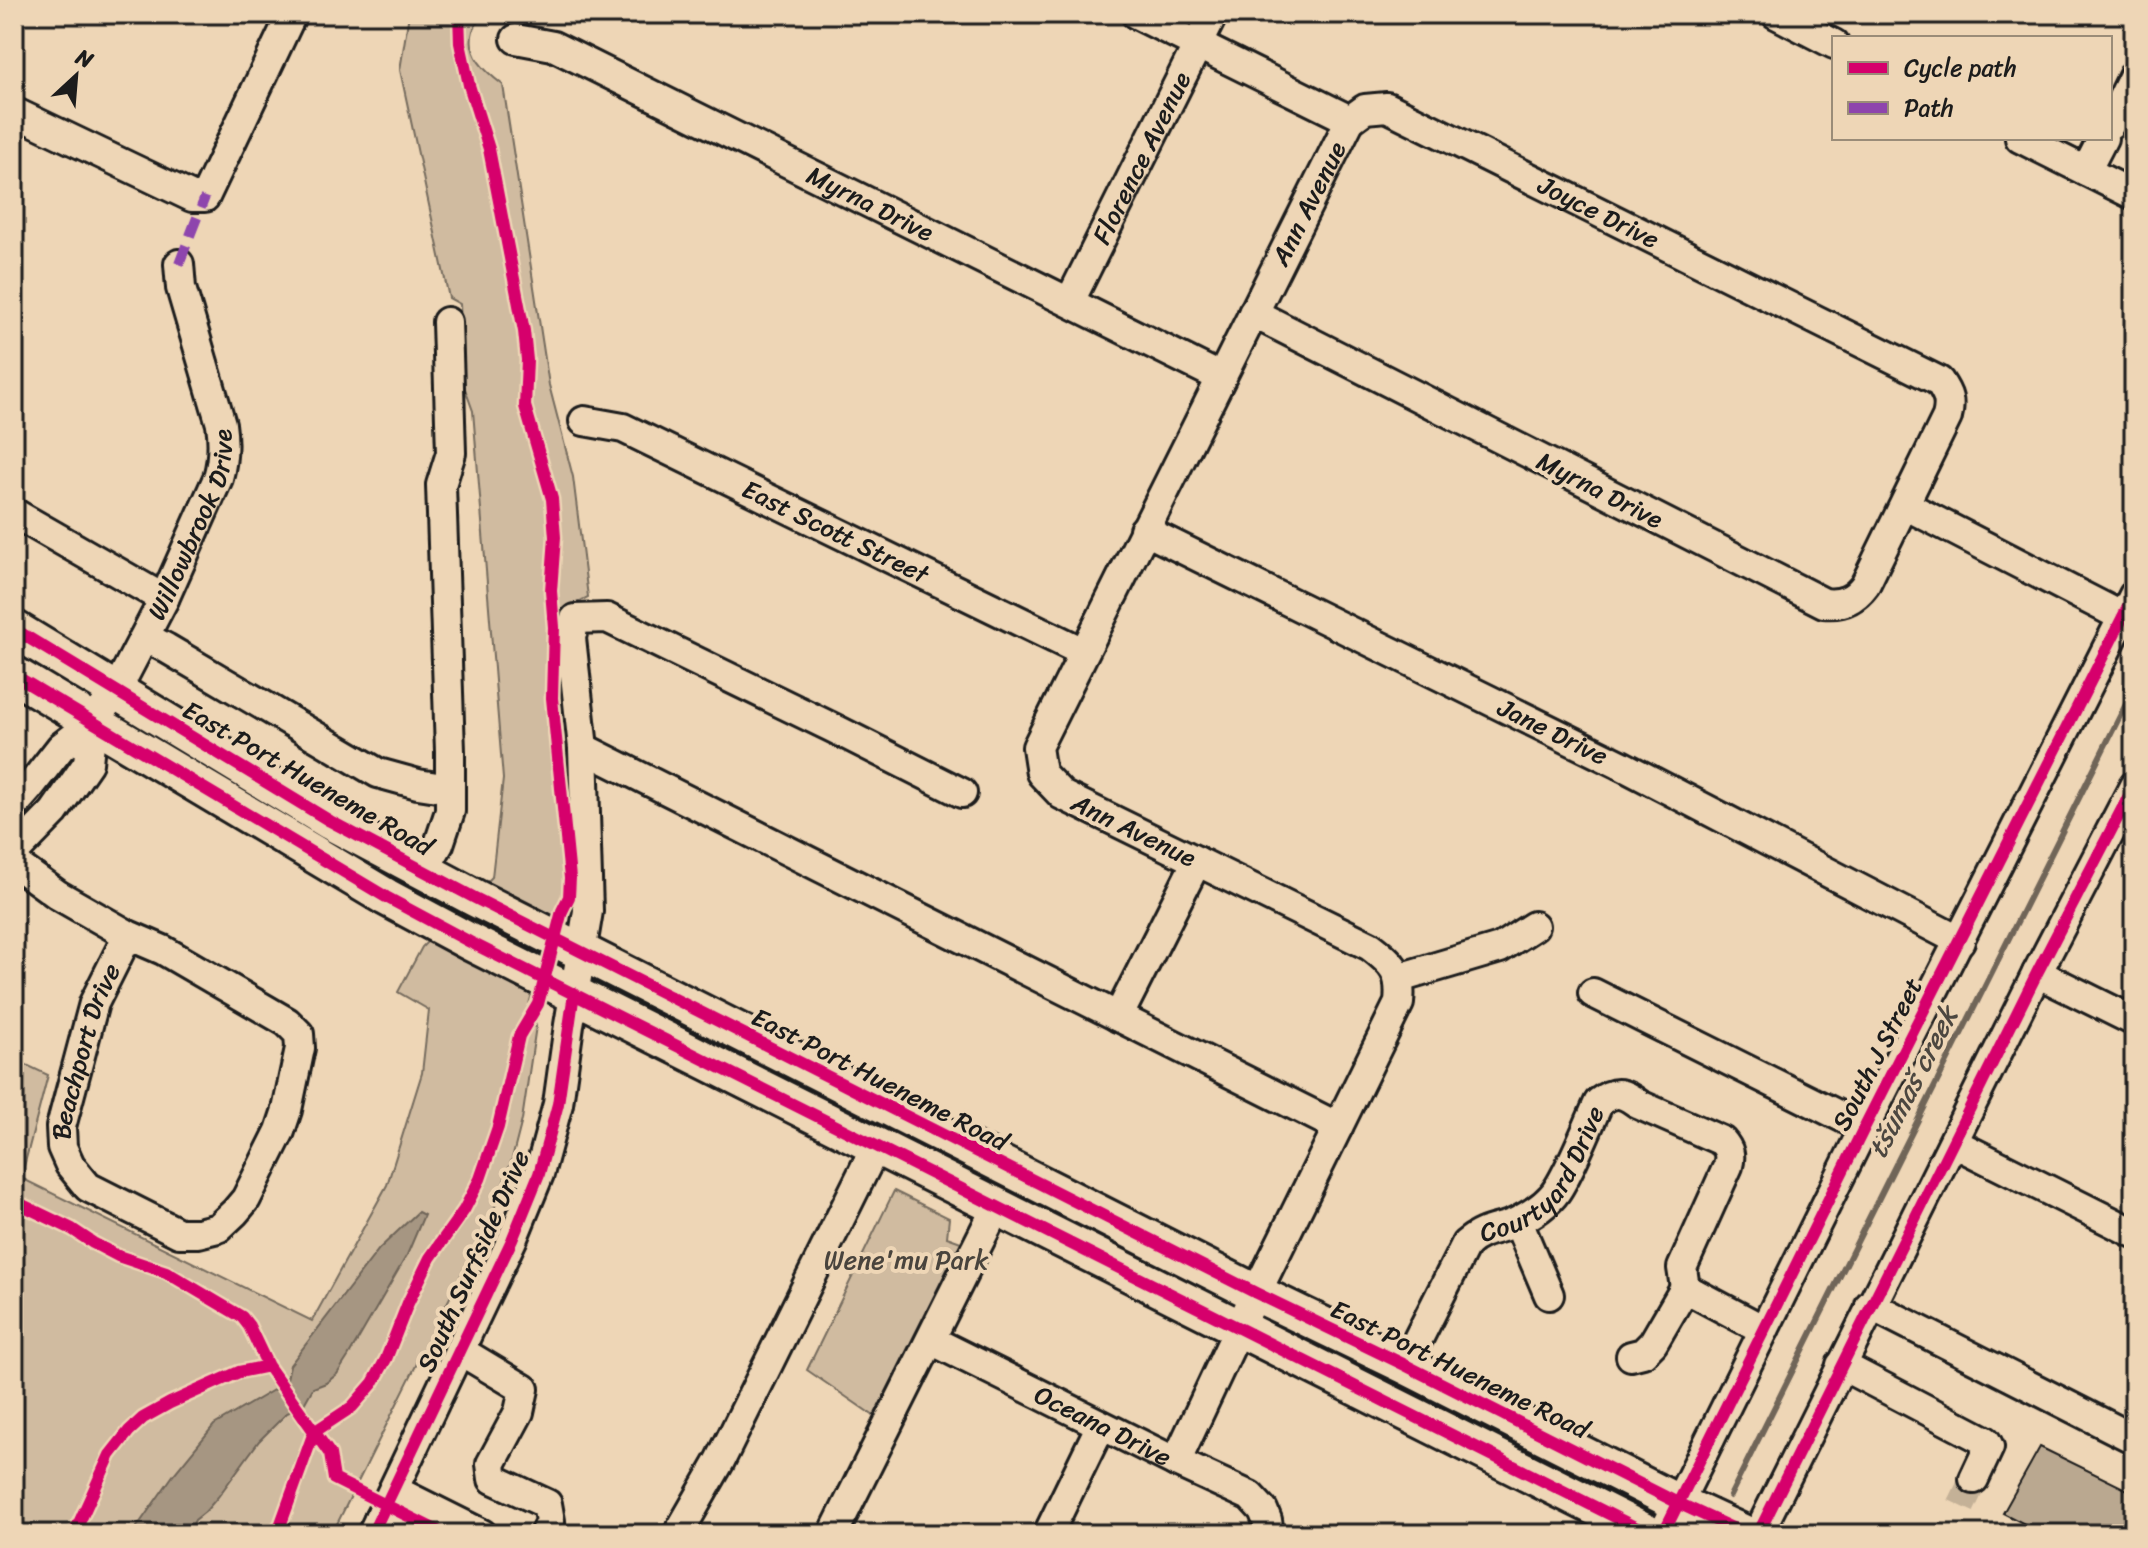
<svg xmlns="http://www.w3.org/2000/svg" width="2148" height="1548" viewBox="0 0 2148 1548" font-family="Sriracha,sans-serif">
  <rect width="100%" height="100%" fill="#eed6b6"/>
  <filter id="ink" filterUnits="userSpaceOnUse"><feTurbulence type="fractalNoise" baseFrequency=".0125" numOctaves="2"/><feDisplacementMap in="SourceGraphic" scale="16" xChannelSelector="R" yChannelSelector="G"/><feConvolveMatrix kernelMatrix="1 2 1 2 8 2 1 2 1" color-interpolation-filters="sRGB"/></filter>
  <g filter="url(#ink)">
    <!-- green -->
    <path fill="#d0bba0" stroke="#766c5e" stroke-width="2" d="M409,14H483C480,19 475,25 473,31C466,55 486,72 503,85L549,385L573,477L588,597L567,608L562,636L566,666L574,843L572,865L563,880L564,895L559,901L529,1004L536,1026L522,1120L512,1159L494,1209L332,1534H14V1059L48,1075L21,1178L312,1321L387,1185L422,1073L429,1010L398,992L422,947L492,877L503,779L473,411L464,386L460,304L449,298L400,70Z
      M894,1191L949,1218L947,1237L961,1242L874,1416L807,1370Z"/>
    <!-- water -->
    <path fill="#a69682" stroke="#6f6559" stroke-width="2" d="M418,1212L424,1215L407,1255L348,1357L337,1374L326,1383L313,1388L303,1406L287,1413L259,1441L218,1497L205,1512L195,1520L188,1534H132L174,1474L214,1425L275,1389L287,1379L290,1365L379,1249Z"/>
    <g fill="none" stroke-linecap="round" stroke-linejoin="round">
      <!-- stream -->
      <path stroke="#6f6559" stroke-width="6" d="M1730,1496L2134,688"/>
    </g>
    <!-- building -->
    <path fill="#baa890" stroke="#1c1c1c" stroke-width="2" d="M2040,1447L2134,1493V1534H2044L2003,1513Z"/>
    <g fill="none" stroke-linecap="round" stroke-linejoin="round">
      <!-- minor-tunnel -->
      <path stroke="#c4b197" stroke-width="28" stroke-dasharray="28 14" stroke-linecap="butt" d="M1961,1506L1974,1479"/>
      <!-- minor casing -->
      <g stroke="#1c1c1c" stroke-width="34">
        <g id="minor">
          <path id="s1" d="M1136,14L1350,120L1365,109L1387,107L1939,381C1948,394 1951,401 1947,417L1865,585C1854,600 1842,605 1824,603L1253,313"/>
          <path d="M1776,14L1834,44"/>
          <path id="s2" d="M516,39L553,46L1220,377"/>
          <path d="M14,112L192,197H205L292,14"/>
          <path d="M2110,124L2134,75"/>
          <path d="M2020,138L2134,195"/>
          <path d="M2086,171L2103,138"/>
          <path id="s3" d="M1070,301L1213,14"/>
          <path id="s4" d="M584,421L623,428L1083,652"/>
          <path d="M1905,505L2123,617"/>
          <path d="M14,513L164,599"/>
          <path id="s5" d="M1144,530L1621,765L1960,941"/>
          <path d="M145,637L166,648L378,773L418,784L450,789"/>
          <path d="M583,748L1338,1127"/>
          <path id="s6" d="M14,805L29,788L61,747L92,723L116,691L164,599L218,478C223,460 224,444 221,424L181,288L179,264"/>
          <path d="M14,853L54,812L88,763L92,723"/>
          <path id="s7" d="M14,863L58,895L128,935L163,950L287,1022L299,1034L300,1048L287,1110L280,1131L246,1199L235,1212L218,1228L198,1233H179L88,1187L70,1165L62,1147L61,1127L94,1003L128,935"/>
          <path d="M424,870L439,844L450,811V751L441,485L451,453L447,322"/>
          <path d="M2037,973L2134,1021"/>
          <path d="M1399,978L1500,948L1534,926"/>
          <path d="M1593,993L1864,1128"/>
          <path d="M1118,1017L1197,861"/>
          <path d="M1954,1143L2134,1233"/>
          <path d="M1518,1222L1549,1295"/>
          <path d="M1870,1305L2134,1439"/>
          <path id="s8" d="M931,1340L1176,1462L1250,1496L1263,1510L1267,1520L1269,1534"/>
          <path d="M459,1350L524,1389L519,1412L491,1464L493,1479L547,1504L550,1521L544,1534"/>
          <path d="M1631,1356L1643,1353L1653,1343L1685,1288"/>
          <path id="s9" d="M1405,1365L1466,1244C1486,1226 1503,1231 1522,1219C1537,1211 1551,1201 1559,1187C1575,1160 1586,1130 1599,1102C1616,1089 1624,1093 1640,1105L1722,1141C1729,1149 1731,1155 1728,1166L1682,1268L1685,1288L1764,1330"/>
          <path d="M1841,1365L1986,1441L1989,1447L1974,1479"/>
          <path id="s10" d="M1176,1462L1239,1328L1399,1003C1402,973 1394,964 1370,946L1062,795L1041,773L1037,747L1350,120"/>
          <path d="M394,1490L482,1534"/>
          <path d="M379,1519L409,1534"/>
          <path d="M372,1534L512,1240L539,1174L558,1104L569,1025L588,911L583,748L571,638L575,619L607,618L833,728L962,793"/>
          <path d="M678,1534L720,1461L876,1146"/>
          <path d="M833,1534L997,1206"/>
          <path d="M1048,1534L1101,1425"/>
          <path d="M1663,1534L1864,1128L2134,595"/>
          <path d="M1758,1534L2037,973L2134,786"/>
        </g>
      </g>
      <!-- major casing -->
      <g stroke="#1c1c1c" stroke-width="42">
        <path id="major" d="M14,629L330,821L475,898L1256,1293L1405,1365L1678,1503L1745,1534
          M14,675L386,897L470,942L1649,1534"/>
      </g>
      <!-- minor -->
      <use href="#minor" stroke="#eed6b6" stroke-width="28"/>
      <!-- major -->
      <use href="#major" stroke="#eed6b6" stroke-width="36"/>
      <!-- quiet -->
      <path stroke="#8e44ad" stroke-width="10" stroke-dasharray="20 10" stroke-linecap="butt" d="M179,264L205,197"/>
      <!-- cycleway casing -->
      <g stroke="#eed6b6" stroke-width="17">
        <path id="cycleway" d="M14,629L330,821L475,898L1256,1293L1405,1365L1678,1503L1745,1534
          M14,675L386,897L470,942L1649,1534
          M14,1201L72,1229L93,1243L118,1256L166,1272L242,1317L249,1326L268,1366L330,1454L334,1479L444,1534
          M74,1534L110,1455L129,1431L143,1418L170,1403L239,1372L268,1366
          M270,1534L280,1526L314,1432L352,1407L373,1383L386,1359L408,1303L430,1258L464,1210L480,1179L498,1127L519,1036L538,1004L562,911L569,897L570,878L552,698L554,627L551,591L555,537L552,499L525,406L527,360L524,331L489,149L469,85L460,43L459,14
          M372,1534L512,1240L539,1174L558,1104L574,993
          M1663,1534L1864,1128L2134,595
          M1758,1534L2037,973L2134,786"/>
      </g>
      <!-- cycleway -->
      <use href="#cycleway" stroke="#d6006c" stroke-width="12"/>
    </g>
  </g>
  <g text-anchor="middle" stroke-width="8" stroke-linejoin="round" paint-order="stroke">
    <!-- street labels -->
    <g font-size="26" fill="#1c1c1c" stroke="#eed6b6">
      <text dy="9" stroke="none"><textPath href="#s3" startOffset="160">Florence Avenue</textPath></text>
      <text dy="9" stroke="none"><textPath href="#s2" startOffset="392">Myrna Drive</textPath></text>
      <text dy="9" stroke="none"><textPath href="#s10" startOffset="1586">Ann Avenue</textPath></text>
      <text dy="9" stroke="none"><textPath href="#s1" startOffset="516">Joyce Drive</textPath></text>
      <text transform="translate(1600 490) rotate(27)" y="9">Myrna Drive</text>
      <text dy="9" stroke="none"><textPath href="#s6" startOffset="338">Willowbrook Drive</textPath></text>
      <text dy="9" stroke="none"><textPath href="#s4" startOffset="276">East Scott Street</textPath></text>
      <text dy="9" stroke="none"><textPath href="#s5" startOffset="456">Jane Drive</textPath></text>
      <text transform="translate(308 778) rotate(30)" y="9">East Port Hueneme Road</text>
      <text transform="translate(1134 830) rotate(26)" y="9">Ann Avenue</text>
      <text dy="9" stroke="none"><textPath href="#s7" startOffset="838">Beachport Drive</textPath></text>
      <text transform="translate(1877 1054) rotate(-63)" y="9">South J Street</text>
      <text transform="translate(880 1079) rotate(27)" y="9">East Port Hueneme Road</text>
      <text dy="9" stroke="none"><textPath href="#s9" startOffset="244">Courtyard Drive</textPath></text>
      <text transform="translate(473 1261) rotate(-66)" y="9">South Surfside Drive</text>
      <text transform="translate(1460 1369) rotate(26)" y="9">East Port Hueneme Road</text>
      <text dy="9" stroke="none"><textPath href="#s8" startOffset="192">Oceana Drive</textPath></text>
    </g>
    <!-- park labels -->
    <g font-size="26" fill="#49443d" stroke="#eed6b6">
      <text x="906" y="1269">Wene'mu Park</text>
    </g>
    <!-- water labels -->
    <g font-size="28" font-style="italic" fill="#4c4740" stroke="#eed6b6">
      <text transform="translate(1912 1082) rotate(-63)" y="10">tšumaš creek</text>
    </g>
  </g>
  <!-- margin -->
  <rect width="2148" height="1548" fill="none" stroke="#eed6b6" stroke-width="48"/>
  <rect x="24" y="24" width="2100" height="1500" fill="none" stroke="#1c1c1c" stroke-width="3" filter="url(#ink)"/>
  <!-- legend -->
  <rect x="1832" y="36" width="280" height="104" fill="#eed6b6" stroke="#9a8c78" stroke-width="2"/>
  <rect x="1848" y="62" width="40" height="12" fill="#d6006c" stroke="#9a8c78" stroke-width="2"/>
  <text x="1904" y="76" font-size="24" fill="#1c1c1c">Cycle path</text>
  <rect x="1848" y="102" width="40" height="12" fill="#8e44ad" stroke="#9a8c78" stroke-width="2"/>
  <text x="1904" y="116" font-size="24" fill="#1c1c1c">Path</text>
  <!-- north arrow -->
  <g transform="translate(76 76) rotate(26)" stroke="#eed6b6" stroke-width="6" paint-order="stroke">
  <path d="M0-6L14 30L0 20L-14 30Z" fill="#1c1c1c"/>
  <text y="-12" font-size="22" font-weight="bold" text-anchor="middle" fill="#1c1c1c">N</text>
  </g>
</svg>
